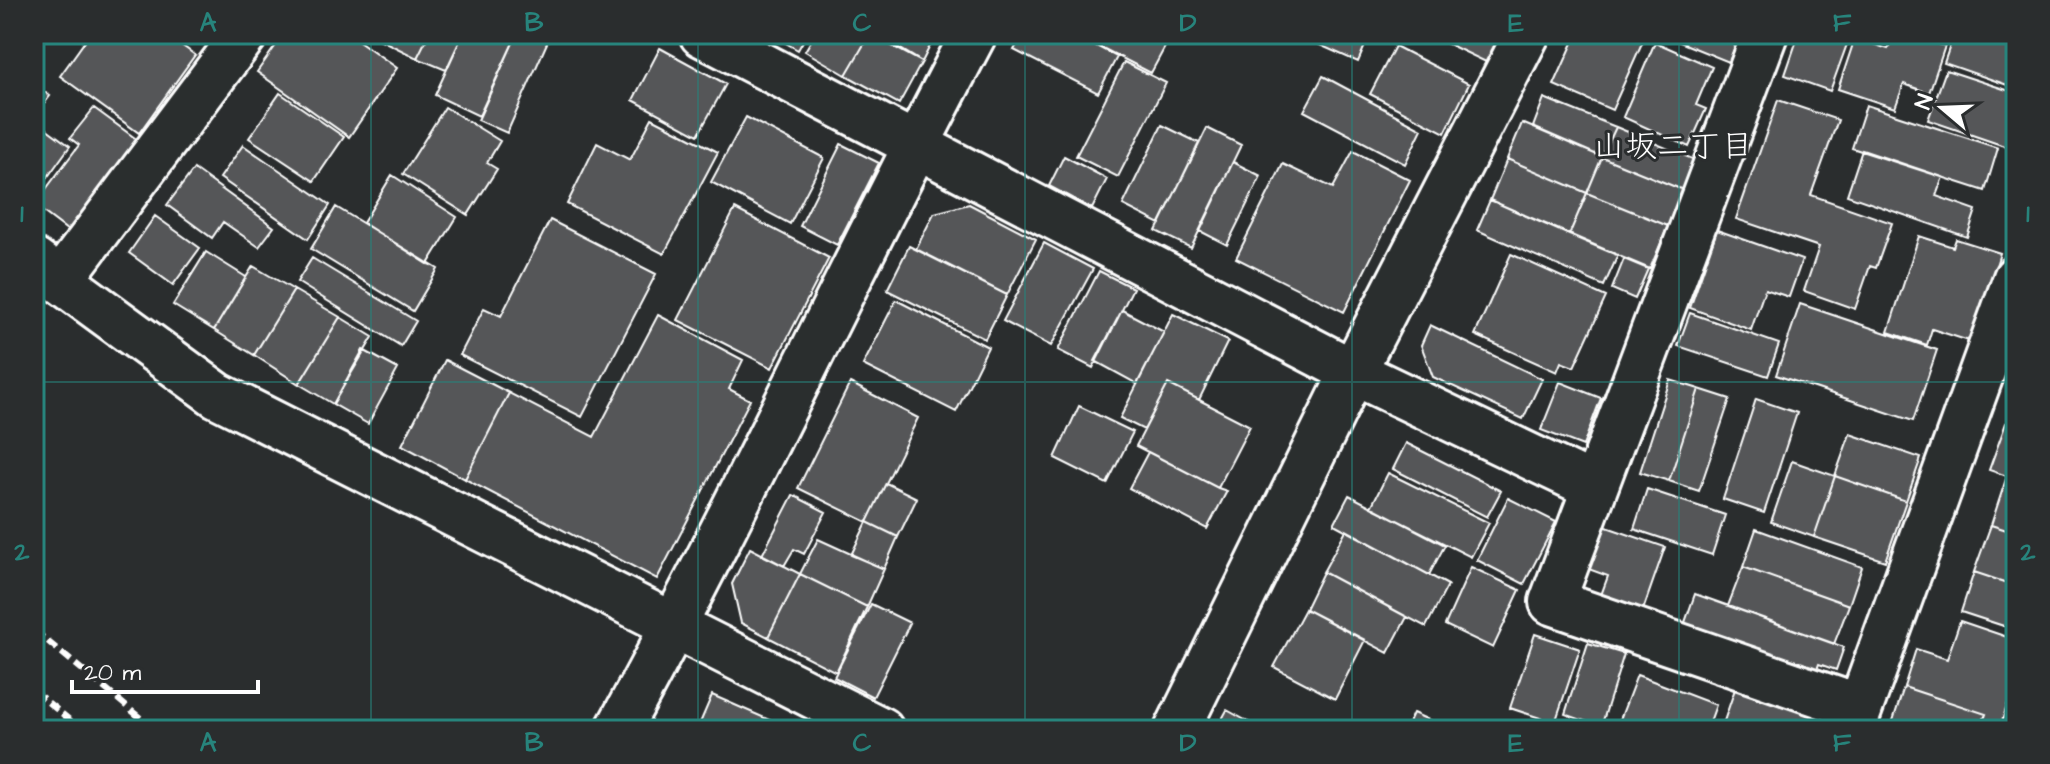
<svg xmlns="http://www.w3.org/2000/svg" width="2050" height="764" viewBox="0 0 2050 764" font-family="'Architects Daughter','Klee One',sans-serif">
  <rect width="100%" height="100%" fill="#2a2d2e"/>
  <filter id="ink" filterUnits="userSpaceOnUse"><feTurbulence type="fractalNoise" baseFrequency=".0125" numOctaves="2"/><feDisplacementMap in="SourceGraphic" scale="16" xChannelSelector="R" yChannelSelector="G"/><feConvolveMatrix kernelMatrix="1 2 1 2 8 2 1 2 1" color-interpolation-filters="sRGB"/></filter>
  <g filter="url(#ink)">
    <!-- building -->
    <path fill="#555758" stroke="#fff" stroke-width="2" d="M90,34H166L195,55L139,133L60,76Z
      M284,34H349L397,68L349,137L257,72Z
      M374,34H429L417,58L373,36Z
      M429,34H463L446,70L417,58Z
      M463,34H517L479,116L435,95Z
      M517,34H551L507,133L478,120Z
      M770,34H807L798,50Z
      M815,34H870L846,75L805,51Z
      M870,34L922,62L899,104L846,75Z
      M889,34H936L922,62L886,40Z
      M1023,34H1074L1117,57L1098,93L1014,50Z
      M1075,34H1172L1151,73Z
      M1295,34H1370L1358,62Z
      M1427,34H1502L1488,63Z
      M1577,34H1646L1612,110L1554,85Z
      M1660,34H1740L1729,62Z
      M1799,34L1850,36L1830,91L1785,75Z
      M1894,34H1928L1926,40L1945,46L1929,93L1904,84L1895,108L1838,89L1855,38L1888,49Z
      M1954,34H2016V88L1944,63Z
      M1655,42L1712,67L1696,105L1706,109L1689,147L1623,117Z
      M1395,46L1469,84L1445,133L1370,94Z
      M660,48L726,84L698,135L633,100Z
      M1124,62L1166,83L1118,177L1076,156Z
      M1946,70L2016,93V150L1928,120Z
      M1323,76L1422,129L1405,164L1304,111Z
      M34,85L50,96L34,117Z
      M280,93L344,137L314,181L249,138Z
      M1544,98L1616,127L1602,157L1533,127Z
      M1778,100L1838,120L1811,195L1892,223L1876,268L1870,266L1855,309L1804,291L1819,247L1736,219Z
      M1866,105L1998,148L1985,191L1852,148Z
      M445,107L500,141L487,163L497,169L468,215L403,174Z
      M94,108L139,141L71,233L34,205L79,145L70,138Z
      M746,117L824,158L790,224L711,182Z
      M652,118L718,152L664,254L567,204L597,143L630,160Z
      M39,123L70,146L34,196V130Z
      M1522,123L1602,157L1587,193L1507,159Z
      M1162,125L1199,143L1160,224L1123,205Z
      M1616,127L1695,160L1683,190L1602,157Z
      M1207,128L1241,145L1191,248L1156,231Z
      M841,144L879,163L837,245L800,226Z
      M243,145L330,205L308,239L220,178Z
      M1862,150L1943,177L1936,196L1976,210L1967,237L1847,195Z
      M1353,151L1410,180L1344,312L1236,258L1283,164L1333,188Z
      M1064,156L1107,179L1092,209L1049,186Z
      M1602,157L1683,190L1668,226L1587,193Z
      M1507,159L1587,193L1569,235L1490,200Z
      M1233,162L1261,176L1227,245L1200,231Z
      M194,169L274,227L259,247L223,222L212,238L167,205Z
      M392,175L457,217L428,264L363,223Z
      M1587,193L1668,226L1650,269L1569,235Z
      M1490,200L1618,255L1604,286L1477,230Z
      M969,204L1036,239L1007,295L916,249L934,213Z
      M336,207L438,269L413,311L311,249Z
      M735,209L829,258L772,368L678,320Z
      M155,216L200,248L173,285L129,253Z
      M550,220L656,274L582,417L460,355L484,308L501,316Z
      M1717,230L1802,260L1789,297L1765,289L1751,330L1690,308Z
      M1919,236L1953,247L1956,239L2000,253L1972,342L1932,329L1927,345L1888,332Z
      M1044,243L1093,269L1051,346L1003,321Z
      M909,246L1007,295L985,339L887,290Z
      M206,252L246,277L214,330L173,305Z
      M1511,254L1606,297L1574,367L1561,362L1557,372L1475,335Z
      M312,258L416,321L401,346L297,282Z
      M1624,259L1648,269L1635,299L1612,289Z
      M253,266L294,290L254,355L214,330Z
      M1099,271L1133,288L1093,368L1058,350Z
      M294,290L340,317L299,384L254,355Z
      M896,300L988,347L956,412L863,365Z
      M1800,304L1937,350L1913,421L1776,375Z
      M1122,310L1164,332L1137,384L1095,361Z
      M1690,313L1779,344L1768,376L1678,346Z
      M1173,314L1228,341L1199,400L1168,384L1144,430L1120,418Z
      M658,315L743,360L729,389L750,400L657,579L465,479L509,393L594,437Z
      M340,317L373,337L333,404L299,384Z
      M1430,325L1542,379L1523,419L1433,377L1421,345Z
      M363,350L398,369L368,424L333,404Z
      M445,360L509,393L465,479L402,445Z
      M1670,380L1699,389L1669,481L1640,472Z
      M1560,382L1601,398L1583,446L1541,430Z
      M850,383L918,418L867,522L798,488Z
      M1168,384L1250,426L1218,488L1136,446Z
      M1699,389L1730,399L1699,491L1669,481Z
      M1756,399L1797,413L1764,513L1723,499Z
      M1079,406L1133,432L1107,484L1055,458Z
      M2006,423L2016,426V479L1989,470Z
      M1850,434L1921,458L1906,501L1835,476Z
      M1406,443L1501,491L1487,517L1393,469Z
      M1148,452L1218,488L1227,491L1207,529L1129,488Z
      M1792,461L1835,476L1814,537L1771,522Z
      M1388,473L1489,523L1471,557L1371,507Z
      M1835,476L1906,501L1885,561L1814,537Z
      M2007,476L2016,479V533L1991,525Z
      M886,483L917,498L898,537L867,522Z
      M1647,489L1725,515L1712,555L1634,529Z
      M793,495L826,512L804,554L794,549L784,566L762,555Z
      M1349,495L1445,545L1429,575L1334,524Z
      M1508,498L1556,522L1524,584L1477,560Z
      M867,522L898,537L884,569L851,555Z
      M1598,524L1665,547L1642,613L1600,598L1608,576L1583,567Z
      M1991,525L2016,533V586L1974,572Z
      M1756,529L1862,567L1849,605L1743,567Z
      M1346,530L1448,585L1426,627L1323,572Z
      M818,539L884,569L867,607L800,574Z
      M750,548L800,574L768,637L741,623L732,584Z
      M1471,567L1520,590L1493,648L1445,625Z
      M1743,567L1849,605L1834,644L1728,606Z
      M1323,572L1407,617L1388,653L1305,609Z
      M1974,572L2016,586V630L1961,612Z
      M800,574L867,607L836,672L768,637Z
      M1695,594L1844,647L1836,670L1819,664L1814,677L1682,631Z
      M871,604L910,623L873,697L834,677Z
      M1305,609L1365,640L1335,699L1274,667Z
      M1960,621L2016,640V692L2012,691L2000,727L1983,721L1986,714L1904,687L1916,649L1947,659Z
      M1535,634L1580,649L1555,723L1510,708Z
      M1588,643L1624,654L1601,727L1565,714Z
      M1637,675L1716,705L1707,730H1616Z
      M1736,686L1834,720L1831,730H1731L1722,727Z
      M1904,687L1986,714L1980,730H1890Z
      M712,695L792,730H697Z
      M1227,710L1263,730H1216Z
      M1413,713L1451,730H1405Z
      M1511,722L1532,730H1507Z"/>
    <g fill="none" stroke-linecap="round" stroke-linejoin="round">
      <!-- street casing -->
      <g stroke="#fff" stroke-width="50">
        <path id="street" d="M702,34L1353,372L1594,487
          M1765,34L1552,602L1860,708
          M34,261L217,395L881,730
          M61,279L245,34
          M618,730C743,501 852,264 974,34
          M1177,730L1353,372L1527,34
          M1852,730L2016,278"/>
      </g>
      <!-- street -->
      <use href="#street" stroke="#2a2d2e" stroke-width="44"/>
      <!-- rail -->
      <path stroke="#fff" stroke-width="6" stroke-dasharray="12 6" stroke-linecap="butt" d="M34,630L155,730
        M34,691L82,730"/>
    </g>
  </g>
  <!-- grid -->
  <path fill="none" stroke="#27847c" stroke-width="2" stroke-opacity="0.55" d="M371,34V730M698,34V730M1025,34V730M1352,34V730M1679,34V730M34,382H2016"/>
  <g text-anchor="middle" stroke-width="6" stroke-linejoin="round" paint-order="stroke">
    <!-- neighbourhood labels -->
    <g font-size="32" fill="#fff" stroke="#2a2d2e">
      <text x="1673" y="156">山坂二丁目</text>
    </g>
  </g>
  <!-- margin -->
  <rect width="2050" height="764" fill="none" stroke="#2a2d2e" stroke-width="88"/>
  <!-- north arrow -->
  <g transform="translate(1942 108) rotate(289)" stroke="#2a2d2e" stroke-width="6" paint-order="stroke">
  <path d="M0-6L14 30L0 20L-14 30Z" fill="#ffffff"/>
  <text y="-12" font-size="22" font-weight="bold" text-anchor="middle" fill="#ffffff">N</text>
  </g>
  <!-- scale -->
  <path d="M72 680v12h186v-12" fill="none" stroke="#ffffff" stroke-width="4"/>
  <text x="84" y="680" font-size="24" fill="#ffffff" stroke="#2a2d2e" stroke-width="6" paint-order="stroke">20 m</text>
  <rect x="44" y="44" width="1962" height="676" fill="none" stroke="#27847c" stroke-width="3"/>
  <g font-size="26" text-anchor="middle" font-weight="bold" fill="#27847c">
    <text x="208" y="31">A</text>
    <text x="534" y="31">B</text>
    <text x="862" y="31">C</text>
    <text x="1188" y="31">D</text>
    <text x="1516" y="31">E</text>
    <text x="1842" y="31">F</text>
    <text x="22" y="222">1</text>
    <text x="2028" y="222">1</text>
    <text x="22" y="560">2</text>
    <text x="2028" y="560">2</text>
    <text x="208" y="751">A</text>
    <text x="534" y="751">B</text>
    <text x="862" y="751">C</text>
    <text x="1188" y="751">D</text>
    <text x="1516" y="751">E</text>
    <text x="1842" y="751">F</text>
  </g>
</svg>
